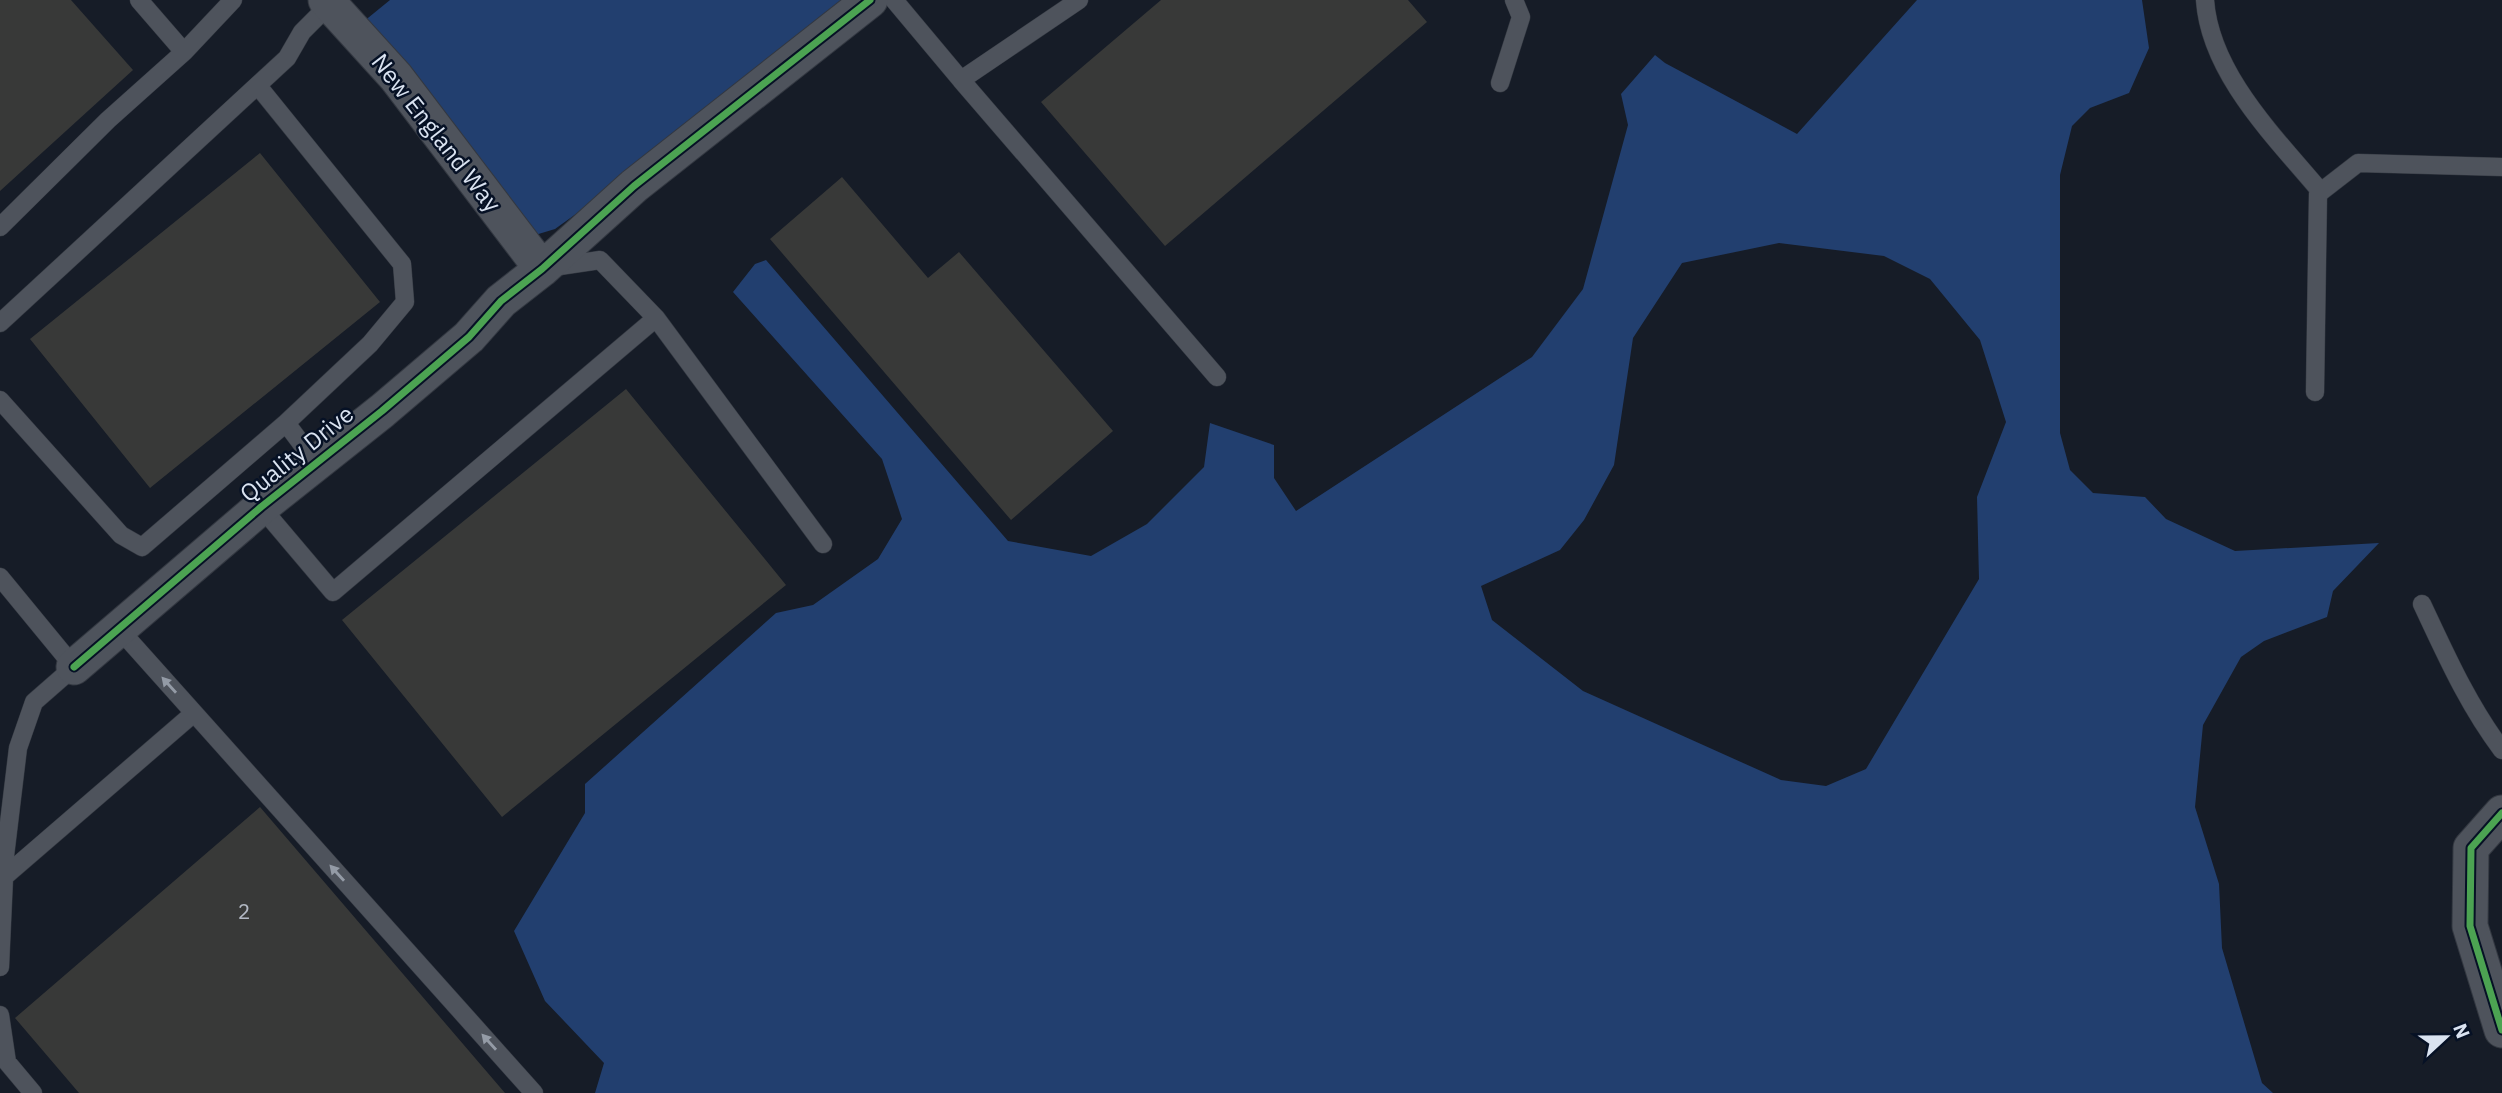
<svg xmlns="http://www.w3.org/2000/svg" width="2502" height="1093" viewBox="0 0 2502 1093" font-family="'IBM Plex Sans',sans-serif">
  <rect width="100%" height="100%" fill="#161c27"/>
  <!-- forest -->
  <path fill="#223f6f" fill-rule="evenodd" d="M390,0H874L555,229L522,239L352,31Z
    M1917,0H2142L2149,48L2129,93L2090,108L2072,126L2060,175V433L2070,470L2093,493L2145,497L2166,519L2235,551L2379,543L2333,591L2327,617L2264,641L2241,657L2203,725L2195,807L2219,884L2222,948L2262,1083L2273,1093H595L604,1063L545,1001L514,931L585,813V784L776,613L813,605L878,559L902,519L882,459L733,292L755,264L766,260L1008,541L1091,556L1147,524L1204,467L1210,423L1274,445V478L1296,511L1532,357L1583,289L1628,125L1621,94L1655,55L1665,63L1797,134ZM1779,243L1884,256L1930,279L1980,340L2006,422L1977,497L1979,579L1866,769L1826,786L1781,780L1583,691L1492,620L1481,586L1560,550L1584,520L1614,465L1633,338L1682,263Z"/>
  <!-- building -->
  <path fill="#383938" d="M0,0H71L133,70L0,191Z
    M1161,0H1408L1427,22L1165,246L1041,102Z
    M260,153L380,302L150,488L30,339Z
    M842,177L928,278L959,252L1113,431L1011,520L770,239Z
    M626,389L786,585L502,817L342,620Z
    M260,807L505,1093H79L15,1018Z"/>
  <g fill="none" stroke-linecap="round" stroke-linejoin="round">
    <!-- service casing -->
    <g stroke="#333841" stroke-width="19">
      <path id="service" d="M139,0L184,52L233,0
        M894,0L961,80L1079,0
        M2205,0C2210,74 2276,138 2321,192
        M961,80L1217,377
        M1500,83L1521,17L1514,0
        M258,86L402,264L405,302L370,344L286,423
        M0,227L108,120L184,52
        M553,267L600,260L656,318L823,544
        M0,323L287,58L302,32L330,4
        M2315,392L2318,194L2358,163L2502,167
        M0,400L121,535L142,547L286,423L316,463
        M261,507L333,592L656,318
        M0,577L74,667L34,702L18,748L5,856L0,967
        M2422,604C2446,655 2468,705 2502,750
        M119,629L534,1093
        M4,877L194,713
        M0,1015L7,1062L33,1093"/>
    </g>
    <!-- minor casing -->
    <g stroke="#333841" stroke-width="37">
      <path id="minor" d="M326,0L396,77L542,269
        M74,667L261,507L382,411L469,337L501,301L542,269L634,186L870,0
        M2502,813L2471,848L2470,926L2502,1030"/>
    </g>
    <!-- service -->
    <use href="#service" stroke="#4e535c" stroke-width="18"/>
    <!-- minor -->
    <use href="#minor" stroke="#4e535c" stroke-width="35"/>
    <!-- cycleway casing -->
    <g stroke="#061125" stroke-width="11">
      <path id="cycleway" d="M74,667L261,507L382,411L469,337L501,301L542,269L634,186L870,0
        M2502,813L2471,848L2470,926L2502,1030"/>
    </g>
    <!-- cycleway -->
    <use href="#cycleway" stroke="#4ca352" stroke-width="7"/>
  </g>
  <!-- one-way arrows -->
  <defs><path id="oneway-solid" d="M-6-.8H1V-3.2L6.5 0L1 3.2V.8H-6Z" transform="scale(1.75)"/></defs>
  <g fill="#949ba6">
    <use href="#oneway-solid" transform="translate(169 685) rotate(-132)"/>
    <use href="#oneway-solid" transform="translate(337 873) rotate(-132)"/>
    <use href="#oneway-solid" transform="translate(489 1042) rotate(-132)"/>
  </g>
  <g text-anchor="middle" stroke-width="5" stroke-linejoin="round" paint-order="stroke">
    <!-- number labels -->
    <g font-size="21" fill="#b2b8c3">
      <text x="244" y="919">2</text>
    </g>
    <!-- street labels -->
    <g font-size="24" fill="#dae3f1" stroke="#061125">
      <text transform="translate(436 133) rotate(52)" y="8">New England Way</text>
      <text transform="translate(297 454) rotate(-39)" y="8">Quality Drive</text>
    </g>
  </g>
  <!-- north arrow -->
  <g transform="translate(2446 1037) rotate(68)" stroke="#061125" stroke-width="5" paint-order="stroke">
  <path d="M0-5L12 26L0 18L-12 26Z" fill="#dae3f1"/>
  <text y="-10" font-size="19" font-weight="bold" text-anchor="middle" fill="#dae3f1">N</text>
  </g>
</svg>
